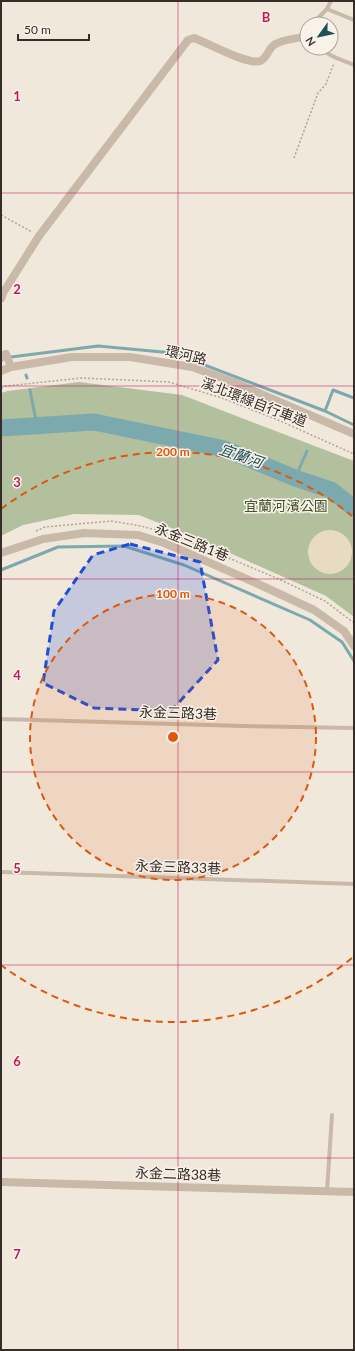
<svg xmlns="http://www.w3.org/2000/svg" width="355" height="1351" viewBox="0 0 355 1351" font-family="Lato,'Noto Sans TC',sans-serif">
  <rect width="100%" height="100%" fill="#f1e8dc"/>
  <!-- green -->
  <path fill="#b2c09d" d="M79,382L182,395L354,461V617L326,596L201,540L139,515L74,514L23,525L1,536V393L8,391Z"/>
  <!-- plaza -->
  <path fill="#e9dac4" d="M308 552a22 22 0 1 1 44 0a22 22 0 1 1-44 0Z"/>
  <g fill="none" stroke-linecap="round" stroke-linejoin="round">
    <!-- stream -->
    <path stroke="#7ca9ad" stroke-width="3" d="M11,357L98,346L173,353L325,411L354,425
      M1,361L2,360
      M26,375L27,378
      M30,390L37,426
      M325,411L333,390L354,398
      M295,478L307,451
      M1,570L58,547L124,546L184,565L310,620L342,642L354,661"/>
    <!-- river -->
    <path stroke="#7ca9ad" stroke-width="17" d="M1,428L94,422L225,449L295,478L331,490L354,508"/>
    <!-- path -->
    <path stroke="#b5a393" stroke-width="1.5" stroke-dasharray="2 2" stroke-linecap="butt" d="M294,158L318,93L326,84L334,63
      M1,215L32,232
      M1,388L6,386L82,378L169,382L222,398L278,420L354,454
      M36,531L45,527L111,521L141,526L174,535L281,580L325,601L354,623"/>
    <!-- lane -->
    <path stroke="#c9b9a9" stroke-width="4" d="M327,9L354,20
      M315,24V21L327,9L331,1
      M321,48C329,57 343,60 354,65
      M1,719L243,726L354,728
      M1,872L354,884
      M327,1191L332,1115"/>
    <!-- street -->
    <path stroke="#c9b9a9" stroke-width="8" d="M1,299L3,293L39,236L188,40L194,38L199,40C211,45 248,65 260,61C267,59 268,49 274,45C282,39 297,39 307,36
      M1,356L6,354L11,367
      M1,371L11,367L72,357H130L192,367L236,383L354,434
      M1,553L43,539L84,533L138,535L164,543L183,551L256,583L314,610L344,631L354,646
      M1,1182L354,1192"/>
  </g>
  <!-- marked area -->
  <path fill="#1d4ed8" fill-opacity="0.2" stroke="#1d4ed8" stroke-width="3" stroke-dasharray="8 5" stroke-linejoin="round" d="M130,544L200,562L218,660L171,711L94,708L43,683L54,611L93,555Z"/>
  <!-- grid -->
  <path fill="none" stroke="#c2185b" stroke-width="1" stroke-opacity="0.55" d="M178,1V1350M1,193H354M1,386H354M1,579H354M1,772H354M1,965H354M1,1158H354"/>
  <!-- distance rings -->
  <circle cx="173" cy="737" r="143" fill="#df570d" fill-opacity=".12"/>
  <g fill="none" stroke="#df570d" stroke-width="2" stroke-dasharray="7 5">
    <circle cx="173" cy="737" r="143"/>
    <path d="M352 958A285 285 0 0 1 1 965M1 509A285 285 0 0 1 352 516"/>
  </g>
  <g text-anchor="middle" stroke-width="3" stroke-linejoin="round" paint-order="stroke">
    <!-- street labels -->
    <g font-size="14" fill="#362d28" stroke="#f9f2e9">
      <text transform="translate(186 355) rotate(13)" y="5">環河路</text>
      <text transform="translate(254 402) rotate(21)" y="5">溪北環線自行車道</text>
      <text transform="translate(192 542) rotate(22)" y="5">永金三路1巷</text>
      <text transform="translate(178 713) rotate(2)" y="5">永金三路3巷</text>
      <text transform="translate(178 867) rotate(2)" y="5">永金三路33巷</text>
      <text transform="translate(178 1174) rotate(2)" y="5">永金二路38巷</text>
    </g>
    <!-- park labels -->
    <g font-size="14" fill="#44542d" stroke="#f9f2e9">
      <text x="286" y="511">宜蘭河濱公園</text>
    </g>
    <!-- water labels -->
    <g font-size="15" font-style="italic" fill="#1f5056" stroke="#f9f2e9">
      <text transform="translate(241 456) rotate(19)" y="5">宜蘭河</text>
    </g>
  </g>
  <g font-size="13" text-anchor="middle" font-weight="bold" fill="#c2185b" stroke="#f9f2e9" stroke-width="3" stroke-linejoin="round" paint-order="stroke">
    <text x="266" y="22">B</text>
    <text x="17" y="101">1</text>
    <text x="17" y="294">2</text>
    <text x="17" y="487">3</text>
    <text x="17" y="680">4</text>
    <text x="17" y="873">5</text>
    <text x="17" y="1066">6</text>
    <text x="17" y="1259">7</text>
  </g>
  <circle cx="173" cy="737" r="6" fill="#df570d" stroke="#f9f2e9" stroke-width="2"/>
  <g font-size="12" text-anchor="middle" font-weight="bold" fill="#df570d" stroke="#f9f2e9" stroke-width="3" stroke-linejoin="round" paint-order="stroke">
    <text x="173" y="456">200 m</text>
    <text x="173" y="598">100 m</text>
  </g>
  <!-- border -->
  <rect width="355" height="1351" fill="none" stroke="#362d28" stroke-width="4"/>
  <!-- north arrow -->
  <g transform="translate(319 36) rotate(237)"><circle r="19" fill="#f9f2e9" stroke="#aba39c"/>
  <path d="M0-3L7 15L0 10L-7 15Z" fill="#1f5056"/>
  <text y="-6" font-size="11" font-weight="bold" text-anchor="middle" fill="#362d28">N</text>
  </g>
  <!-- scale -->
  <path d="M18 34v6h71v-6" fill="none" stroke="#362d28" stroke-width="2"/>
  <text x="24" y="34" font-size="12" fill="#362d28" stroke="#f9f2e9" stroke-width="3" paint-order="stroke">50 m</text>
</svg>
